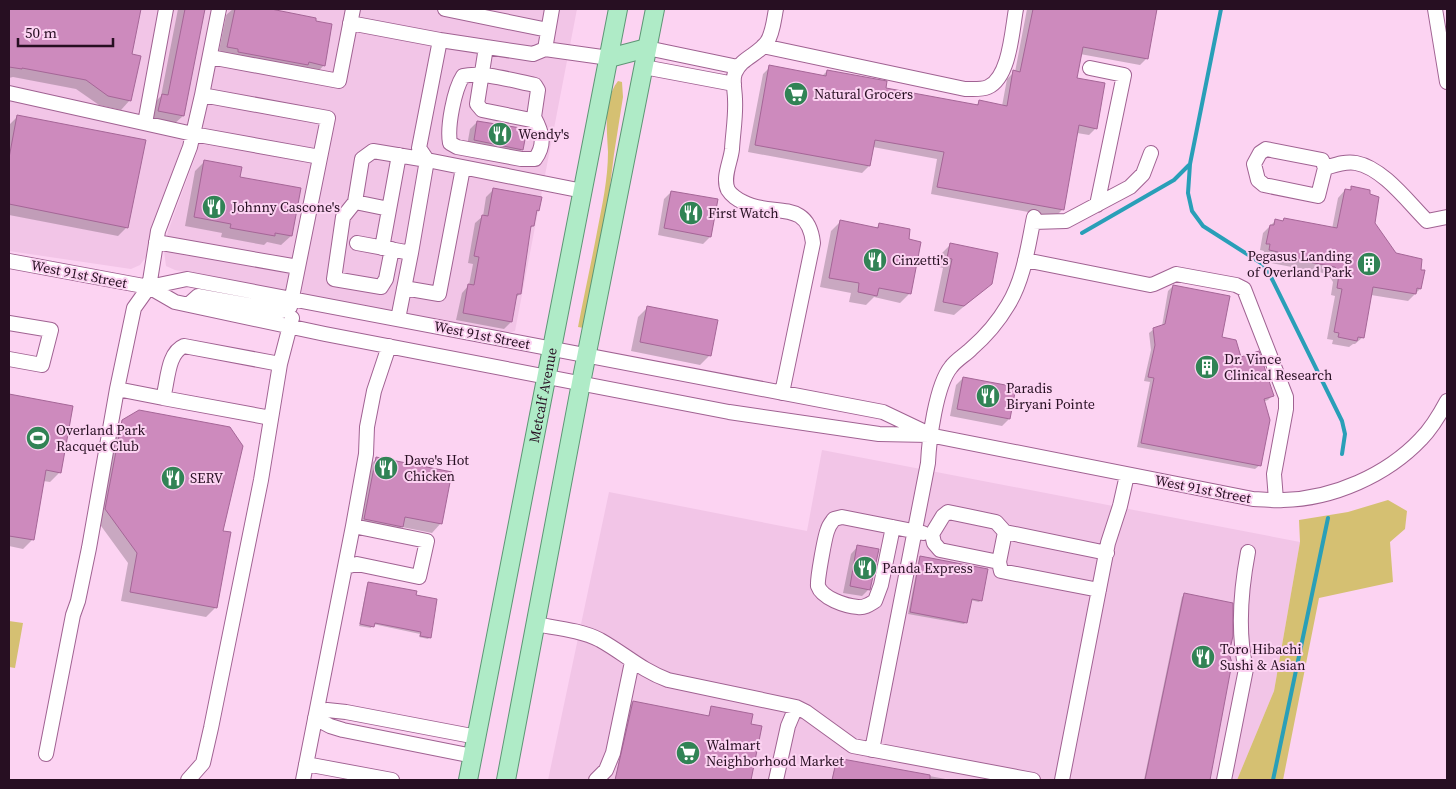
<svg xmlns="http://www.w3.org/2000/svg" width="1456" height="789" viewBox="0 0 1456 789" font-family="'Source Serif 4',serif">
  <rect width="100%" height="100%" fill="#fcd3f2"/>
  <!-- built -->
  <path fill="#f2c5e7" d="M9,9H213L191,120L150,236L146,257L140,265L131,269L9,251Z
    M228,9H577L515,331L509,333L487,330L175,270L166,266L164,251L168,231L197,152Z
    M822,450L1300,542L1274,691L1237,780H548L609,492L807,531Z"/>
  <!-- green -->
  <path fill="#d5c072" d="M618,81L622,82L623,97L614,154L605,227L584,328L578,327C584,295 591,264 597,232C602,206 608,179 608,152C607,130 603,100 618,81Z
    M1388,500L1407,511L1405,529L1390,542L1393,582L1319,598L1283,780H1237L1274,691L1300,542L1299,520L1348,512Z
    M9,621L23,623L15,668L9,667Z"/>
  <!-- shadow -->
  <path fill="#0003" d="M9,9H140L130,55V100L121,110L99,105L76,89L13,77L9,78Z
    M178,9H204L183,116L173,125L149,120L152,105L161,96Z
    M233,9H264L315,19L324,65L315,75L218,56L226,15Z
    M1027,9H1156L1147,58L1140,65L1080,54L1076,79L1096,128L1089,135L1077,133L1062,210L1055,217L931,194L937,159L873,147L869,166L862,173L748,152L763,74L770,67L822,76L827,71L884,89L975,106L980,102L1002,106L1007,79L1014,72H1015Z
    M18,116L127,227L118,236L9,215V125Z
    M477,122L522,150L515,157L467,146L470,129Z
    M205,161L239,178L291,236L281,245L267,242L264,245L221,237L222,233L185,226L195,171Z
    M1352,188L1374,223L1420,289L1408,301L1371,295L1363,337L1355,344H1353L1349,347L1332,344L1333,340L1327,339L1335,296L1331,295L1333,282L1328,274L1271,263L1272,259L1263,257L1264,251L1260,250L1263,233L1275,221L1282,222L1284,220L1332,229L1338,198L1345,190L1348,191Z
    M493,190L538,210L535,213L533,226L529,229L520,294L515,298L511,322L504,329L456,320L462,293L469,285L473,264L468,263L475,223L483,216L486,197Z
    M671,192L710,237L703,244L658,235L664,199Z
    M840,222L876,228L880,225L907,240L910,293L900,303L874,297L866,305L849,302L851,293L820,287L831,231Z
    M951,244L991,283L954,315L934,311L943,268L939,267L941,254Z
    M1172,287L1228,297L1220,338L1273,395L1268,400L1263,402L1260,465L1255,469L1137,447L1150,382L1144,381L1151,350L1149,333L1154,329L1162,326L1168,291Z
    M647,308L710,355L700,365L631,351L638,317Z
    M963,378L1009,419L1002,426L950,416L956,385Z
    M9,395L72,407L60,472L50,482L43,481L32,540L23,549L9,546Z
    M123,421L222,532L216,607L206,617L121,601L128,563L96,519L113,431Z
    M376,459L441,523L432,533L402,527L393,536L355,528L367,468Z
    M858,546L869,589L862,596L843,593L851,554Z
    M921,557L981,600L979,602L970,600L966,622L964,624L908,614L919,559Z
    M369,583L415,596L430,637L428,639L419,637L420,634L373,624L371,628L359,626L367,585Z
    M1184,595L1228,653L1230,663L1208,780H1144L1182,597Z
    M633,702L708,717L711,707L750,725L760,727L750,780H615L631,704Z
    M838,759L951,780H832L836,761Z"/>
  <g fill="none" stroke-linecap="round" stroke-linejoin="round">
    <!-- stream -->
    <path stroke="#299fb8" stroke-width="4" d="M1221,9L1190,164L1188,193L1192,211L1203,226L1261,263L1268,271L1342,421L1345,434L1342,454
      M1082,233L1174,180L1189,165
      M1273,780L1328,518"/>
  </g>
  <!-- building -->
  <path fill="#cd8abd" stroke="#a56697" d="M9,9H141L132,54L141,56L131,101L108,96L86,80L22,68V69L9,67Z
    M185,9H205L184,116L158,111L162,94L168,95Z
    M235,9H271L316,18V21L332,24L325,66L309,62L308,65L238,52V49L227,47Z
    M1033,9H1157L1148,59L1083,47L1077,78L1105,83L1097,129L1079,125L1064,210L937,187L944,152L875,140L870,166L755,145L769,65L826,76L827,70L887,81L886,88L978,105L979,100L1007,106L1013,70L1020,72Z
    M17,115L146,140L128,228L9,204V158Z
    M477,121L527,129L523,150L474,140Z
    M204,160L242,167L240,177L301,188L292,236L275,233V236L230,228L231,224L194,217Z
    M1351,186L1370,190V194L1379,197L1375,223L1396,253L1422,259L1421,270H1425L1421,289L1417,288L1416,294L1373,287L1364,338L1358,337L1357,341L1338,337L1339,333L1334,332L1342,289L1337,288L1339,274L1335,267L1277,256L1278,252L1269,250L1270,244H1266L1270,225H1274L1275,219L1283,221L1284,218L1337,228L1345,189L1351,190Z
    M493,188L542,197L539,211L537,210L534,226H531L521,294H517L512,322L463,313L468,284L474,285L479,257L474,256L482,215L488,216Z
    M671,191L718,199L711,237L664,228Z
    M840,220L878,228L879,223L910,229L909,239L921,242L911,294L879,288L877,296L858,292L859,283L829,278Z
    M950,243L998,253L992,284L964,306L943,302L952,259L947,258Z
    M1173,285L1230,296L1222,337L1236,340L1241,357L1259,351L1274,396L1264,399L1270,420L1261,466L1141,443L1154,378L1148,377L1155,345L1153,328L1165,324Z
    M647,306L718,320L711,356L640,342Z
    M963,377L1016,387L1010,419L957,409Z
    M9,394L73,406L61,473L46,470L34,540L9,536Z
    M139,410L230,427L243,446L223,531L231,532L217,608L130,592L137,553L105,509L122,420Z
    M376,457L452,472L442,524L405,517L403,527L364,519Z
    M857,545L879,549L870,590L850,586Z
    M920,556L988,569L982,601L972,599L967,623L910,612Z
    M368,582L417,591L416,595L437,599L431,638L420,636L421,632L375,623L374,627L360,624Z
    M1184,593L1233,603V636L1229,653L1232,663L1210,780H1145Z
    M633,701L709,716L711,706L753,714L751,724L762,726L751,780H615Z
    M837,758L930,775V780H832Z"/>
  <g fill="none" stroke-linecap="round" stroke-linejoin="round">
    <!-- minor casing -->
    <g stroke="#a06292" stroke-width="16">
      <path id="minor" d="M445,9L548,30
        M552,9L545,49L609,58
        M776,9C774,19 773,33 767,42C758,55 741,58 735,73C732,80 735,91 735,99C736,116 733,132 732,149C731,161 722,178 728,190C731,195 738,200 743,202C771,218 808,197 813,243L782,393
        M1435,9L1447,82
        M350,23L440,40
        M763,46L965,89C973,89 981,90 988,87C1010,77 1012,30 1016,9
        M486,47L477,104L482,110L531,120L534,117L538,90L535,85C514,81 482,71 463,76C454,90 447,127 450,143L457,147L521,159H535C546,144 542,132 534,117
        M647,48L738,67
        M545,49L533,54L440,40L419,148L427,160L583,191
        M210,57L339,81L353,9
        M644,67L734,84
        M1090,68L1124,75L1097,205
        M9,93L193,134L320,157
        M202,95L219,9
        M145,123L166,9
        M1266,149L1322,160L1325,168L1318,196L1264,185L1258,180L1254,164L1260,153Z
        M1325,168C1335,165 1345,161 1356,163C1383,168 1408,202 1427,221L1447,217
        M355,202L389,209
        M1033,222L1066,221L1130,187L1143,174L1151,153
        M156,242L298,267
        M357,243L411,253L398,319
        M382,248L399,155
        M392,249L386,279L381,287L334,279L343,217L355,202L362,159L373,151L427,160L411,253
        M1025,260L1150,285L1154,284L1176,274L1236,285L1244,289L1286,397V409L1274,474L1276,500
        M9,261L149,287L175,302L325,334L729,412L879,434L929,435L1253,499C1263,499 1273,501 1283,500C1333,499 1387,475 1421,439C1432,428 1440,414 1447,401
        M149,287L187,279L883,412L925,432
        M404,288L439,294L463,168
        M9,323L51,330L42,365L9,359
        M117,389L163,398C168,382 167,353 184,346L280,364
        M163,398L271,418
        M893,527L881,585L875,601C870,604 865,608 858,607C845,606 822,598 818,586C817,580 825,535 828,529C829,525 832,522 834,519L842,517L923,533
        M999,562L1005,532
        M345,567L357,564L419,577L427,541L353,526
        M1099,590L1001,571L999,562L940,550L934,543L932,534L943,516L948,512L996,522L1005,532L1107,553
        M535,624C556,628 581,630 600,640C625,654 641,670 668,680L796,707L806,712L853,746L1033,780
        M872,750L928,463C929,440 936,385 951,367C956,360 965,355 971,349C986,336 998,322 1008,305C1024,279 1028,246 1034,217
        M46,754L73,615L78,601L89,548L117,389L134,308L149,287L158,231L190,147L202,95L328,118L290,307L282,311L198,296L189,304
        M473,756L343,730L330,726L315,718L327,710L346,712L477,737
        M306,764L392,780
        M188,780L203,763L211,728L261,480L280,364L292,318
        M303,780L353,526L366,454L367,427L374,391L389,346
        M596,780L606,770L613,753L632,662
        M776,780L788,726L796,707
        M1062,780L1108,543L1120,506L1127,475
        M1224,780L1246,669C1237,631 1241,589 1248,552"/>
    </g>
    <!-- major casing -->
    <g stroke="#5d9675" stroke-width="20">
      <g id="major">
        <path d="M609,58L647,48"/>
        <path id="s1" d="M468,780L618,9"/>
        <path d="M506,780L581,383L655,9"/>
      </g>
    </g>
    <!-- minor -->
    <use href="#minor" stroke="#fff" stroke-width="14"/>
    <!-- major -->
    <use href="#major" stroke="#afebc7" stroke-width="18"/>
  </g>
  <!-- icons -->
  <defs>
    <g id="supermarket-disc" transform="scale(1.25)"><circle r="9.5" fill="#318355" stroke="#fcd3f2"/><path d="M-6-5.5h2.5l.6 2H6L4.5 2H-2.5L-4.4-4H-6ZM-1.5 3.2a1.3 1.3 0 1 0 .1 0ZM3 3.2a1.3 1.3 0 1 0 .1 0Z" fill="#fff"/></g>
    <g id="restaurant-disc" transform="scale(1.25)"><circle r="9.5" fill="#318355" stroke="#fcd3f2"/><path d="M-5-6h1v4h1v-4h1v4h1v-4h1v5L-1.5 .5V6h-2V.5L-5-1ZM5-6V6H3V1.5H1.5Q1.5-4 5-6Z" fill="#fff"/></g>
    <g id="building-disc" transform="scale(1.25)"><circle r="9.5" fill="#318355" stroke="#fcd3f2"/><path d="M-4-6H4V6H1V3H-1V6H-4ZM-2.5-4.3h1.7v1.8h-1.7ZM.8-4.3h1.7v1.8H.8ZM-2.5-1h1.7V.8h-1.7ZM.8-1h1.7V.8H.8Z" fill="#fff"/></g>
    <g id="stadium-disc" transform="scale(1.25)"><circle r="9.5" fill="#318355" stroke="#fcd3f2"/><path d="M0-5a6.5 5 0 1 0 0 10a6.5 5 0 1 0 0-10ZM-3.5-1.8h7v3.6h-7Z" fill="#fff"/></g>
  </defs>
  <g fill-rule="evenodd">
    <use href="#supermarket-disc" x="796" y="94"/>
    <use href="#restaurant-disc" x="500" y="134"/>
    <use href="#restaurant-disc" x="214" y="207"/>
    <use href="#restaurant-disc" x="691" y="213"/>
    <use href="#restaurant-disc" x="875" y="260"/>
    <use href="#building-disc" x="1369" y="264"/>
    <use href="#building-disc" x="1207" y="367"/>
    <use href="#restaurant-disc" x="988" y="396"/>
    <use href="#stadium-disc" x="38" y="438"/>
    <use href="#restaurant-disc" x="386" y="468"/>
    <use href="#restaurant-disc" x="173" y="478"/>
    <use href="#restaurant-disc" x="865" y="568"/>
    <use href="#restaurant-disc" x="1203" y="657"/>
    <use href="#supermarket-disc" x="688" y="753"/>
  </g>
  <g text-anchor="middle" stroke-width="4" stroke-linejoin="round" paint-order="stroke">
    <!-- poi labels -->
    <g font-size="14" fill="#270f22" stroke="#fcd3f2" text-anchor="start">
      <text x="814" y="99">Natural Grocers</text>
      <text x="518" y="139">Wendy's</text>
      <text x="232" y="212">Johnny Cascone's</text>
      <text x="708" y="218">First Watch</text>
      <text x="1352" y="261" text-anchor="end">Pegasus Landing<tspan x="1352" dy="16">of Overland Park</tspan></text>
      <text x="892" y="265">Cinzetti's</text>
      <text x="1224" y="364">Dr. Vince<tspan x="1224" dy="16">Clinical Research</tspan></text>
      <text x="1006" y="393">Paradis<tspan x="1006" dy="16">Biryani Pointe</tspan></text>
      <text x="56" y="435">Overland Park<tspan x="56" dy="16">Racquet Club</tspan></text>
      <text x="404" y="465">Dave's Hot<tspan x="404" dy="16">Chicken</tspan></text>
      <text x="190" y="483">SERV</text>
      <text x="882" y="573">Panda Express</text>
      <text x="1220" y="654">Toro Hibachi<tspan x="1220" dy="16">Sushi &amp; Asian</tspan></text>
      <text x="706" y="750">Walmart<tspan x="706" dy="16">Neighborhood Market</tspan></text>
    </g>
    <!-- street labels -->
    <g font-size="14" fill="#270f22" stroke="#fcd3f2">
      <text transform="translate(79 274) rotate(11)" y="5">West 91st Street</text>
      <text transform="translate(482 335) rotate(11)" y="5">West 91st Street</text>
      <text dy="5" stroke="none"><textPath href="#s1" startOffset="392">Metcalf Avenue</textPath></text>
      <text transform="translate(1203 489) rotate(11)" y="5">West 91st Street</text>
    </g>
  </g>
  <!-- border -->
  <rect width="1456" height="789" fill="none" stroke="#270f22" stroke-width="20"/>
  <!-- scale -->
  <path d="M18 38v8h95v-8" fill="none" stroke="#270f22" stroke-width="2.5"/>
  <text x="25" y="38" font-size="15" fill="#270f22" stroke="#fcd3f2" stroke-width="4" paint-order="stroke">50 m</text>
</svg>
